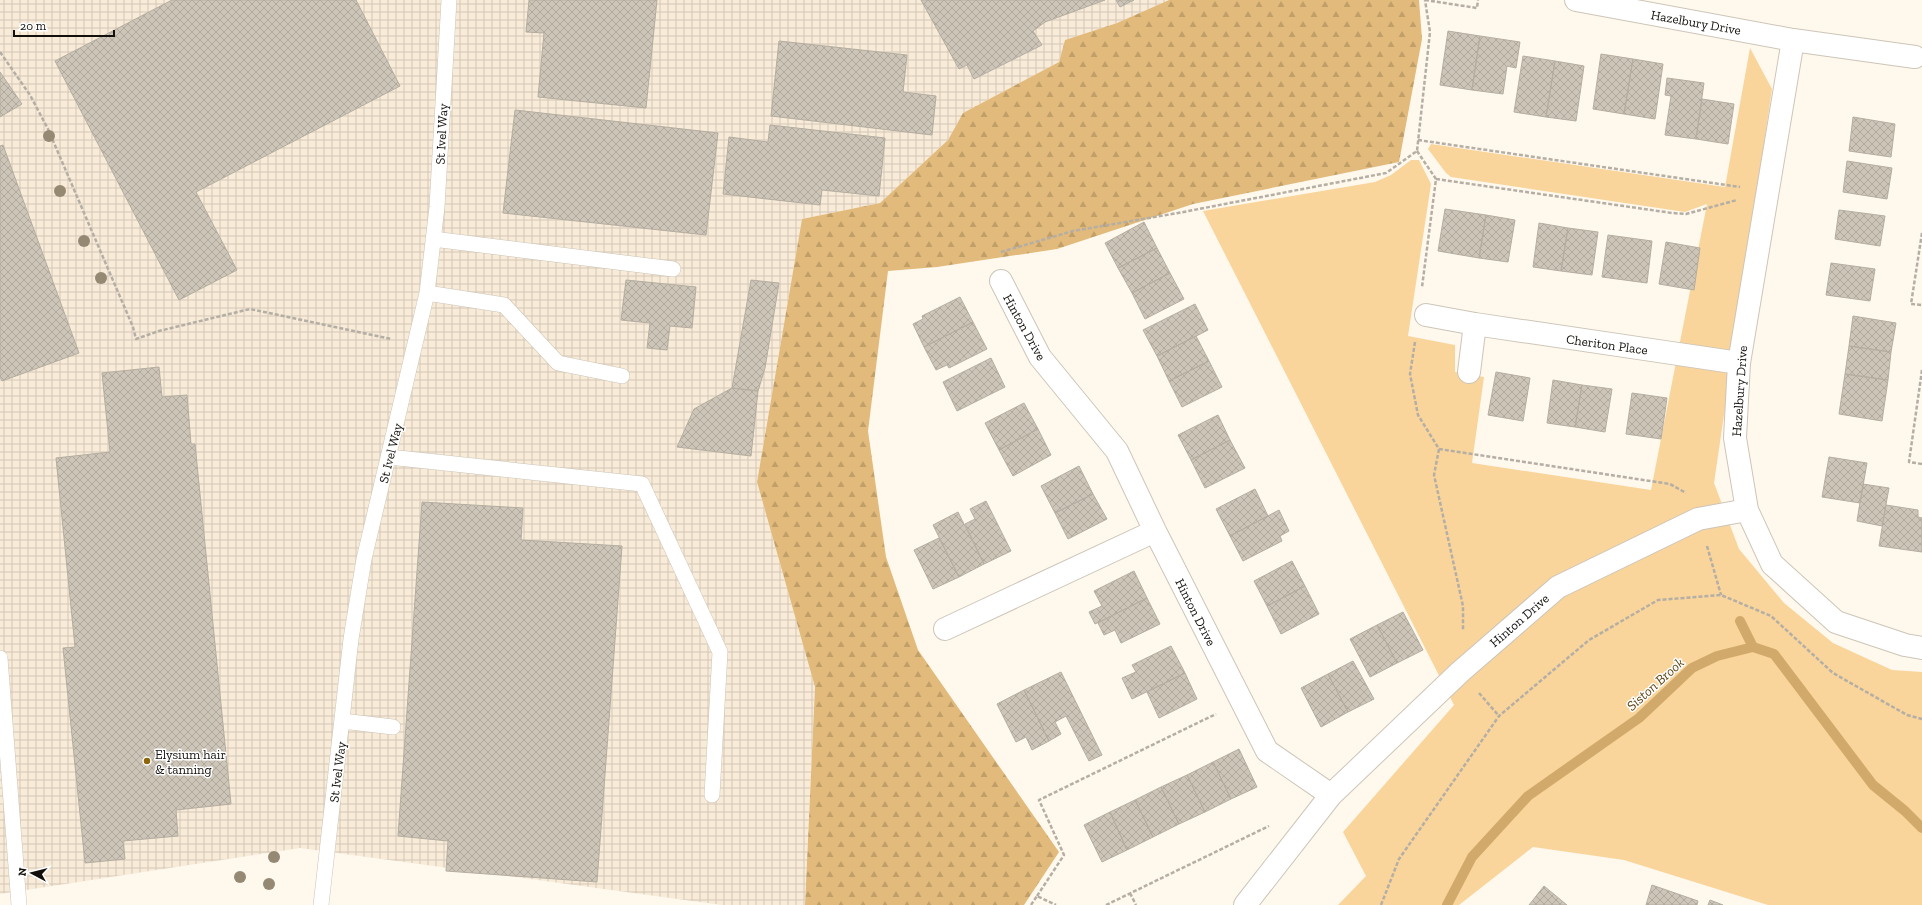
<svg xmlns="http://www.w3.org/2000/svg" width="1922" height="905" viewBox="0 0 1922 905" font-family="'Zilla Slab',serif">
  <defs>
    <pattern id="industrial-grid" width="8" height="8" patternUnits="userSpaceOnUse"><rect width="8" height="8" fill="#f8ebd8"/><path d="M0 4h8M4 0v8" fill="none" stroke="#d4c8b8"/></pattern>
    <pattern id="forest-firs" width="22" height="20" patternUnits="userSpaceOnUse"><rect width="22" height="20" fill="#e2ba7b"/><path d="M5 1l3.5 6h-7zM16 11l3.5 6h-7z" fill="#c19f69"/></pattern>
    <pattern id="building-cross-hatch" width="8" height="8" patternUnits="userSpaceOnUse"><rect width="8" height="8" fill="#cdc5b8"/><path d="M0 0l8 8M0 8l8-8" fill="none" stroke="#afa89d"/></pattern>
  </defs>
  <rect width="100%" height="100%" fill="#fff8ed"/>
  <!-- industrial -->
  <path fill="url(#industrial-grid)" d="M0,0H1169L1117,23L1065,40L1059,62L963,113L948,140L880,203L802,219L757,482L815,687L805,905H722L300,848L0,894Z"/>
  <!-- green -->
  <path fill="#f9d59c" d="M1750,48L1772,89L1714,483L1739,549L1784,603L1833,643L1892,670L1922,672V905H1768L1624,860L1533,847L1459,905H1338L1366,876L1343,832L1454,705L1203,211L1375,182L1391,175L1411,160H1419L1431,184L1408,336L1455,345V372L1484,377L1472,463L1651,490L1707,204L1685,212L1451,177L1446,173L1428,149L1431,144L1725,187Z"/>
  <!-- forest -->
  <path fill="url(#forest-firs)" d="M1169,0H1419L1422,39L1399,162L1193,204L1057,249L937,267L888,271L868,431L886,557L918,650L1059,852L1024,905H805L815,687L757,482L802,219L880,203L948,140L963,113L1059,62L1065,40L1117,23Z"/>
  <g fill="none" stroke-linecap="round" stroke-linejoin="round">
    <!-- stream -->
    <path stroke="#d1aa6b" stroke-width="10" d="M1740,621L1753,647
      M1447,905L1472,857L1528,796L1639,718L1692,668L1717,656L1753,647L1774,654L1873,785L1905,811L1922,828"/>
  </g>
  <!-- building -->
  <path fill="url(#building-cross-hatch)" stroke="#b4ada0" d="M172,0H356L400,86L196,192L237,270L179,300L55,61Z
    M529,0H657L646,108L538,97L544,33L526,32Z
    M921,0H1105L1045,22L1033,31L1042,45L974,79L967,65L959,69Z
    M1116,0H1134L1120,7Z
    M1448,31L1480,36L1472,90L1440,85Z
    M1480,36L1520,42L1516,68L1507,66L1503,94L1472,90Z
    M779,41L907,55L903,92L936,96L932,135L771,116Z
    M1601,54L1633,59L1624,114L1593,109Z
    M1523,56L1555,61L1546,117L1514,112Z
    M1633,59L1663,64L1655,119L1624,114Z
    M1555,61L1584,66L1576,121L1546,117Z
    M0,72L22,104L0,117Z
    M1667,78L1704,83L1696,139L1665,135L1671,96L1665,95Z
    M1702,99L1734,104L1728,144L1696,139Z
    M515,110L718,133L706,235L503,213Z
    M1853,117L1895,124L1891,157L1849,151Z
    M770,125L885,138L879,196L822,190L820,205L723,194L729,137L768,142Z
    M3,145L79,353L2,381L0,377V146Z
    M1847,161L1892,168L1887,199L1843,192Z
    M1445,209L1486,215L1479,258L1438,251Z
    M1839,210L1885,216L1880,246L1835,239Z
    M1486,215L1515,220L1508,262L1479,258Z
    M1144,222L1157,248L1118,268L1105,243Z
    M1539,223L1568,228L1561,271L1533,267Z
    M1568,228L1598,232L1592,275L1561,271Z
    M1608,235L1652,241L1647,283L1602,277Z
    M1666,242L1700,248L1694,290L1659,284Z
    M1157,248L1170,273L1132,293L1118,268Z
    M1831,263L1875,269L1870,301L1826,295Z
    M1170,273L1184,299L1145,319L1132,293Z
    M626,280L696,287L692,328L670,326L667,350L647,348L650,323L621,320Z
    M751,280L779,283L765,368L758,391L732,388Z
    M960,297L973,322L924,347L913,324L923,319L922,316Z
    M1195,304L1208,330L1157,356L1143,330Z
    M1853,316L1896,323L1891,352L1849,346Z
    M973,322L987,349L949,368L947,365L936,370L924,347Z
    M1196,336L1209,361L1169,381L1157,356Z
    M1849,346L1891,352L1888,380L1845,374Z
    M991,358L1005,387L957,411L943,382Z
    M1209,361L1222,387L1182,407L1169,381Z
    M159,367L162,397L187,395L191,444H195L231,804L176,810L178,836L123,841L125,859L85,863L63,648L75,647L56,458L110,452L102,373Z
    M1496,372L1530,378L1523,421L1488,415Z
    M1845,374L1888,380L1882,421L1839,414Z
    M1553,380L1582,385L1575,427L1547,423Z
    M1582,385L1612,389L1605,432L1575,427Z
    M732,388L758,391L751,456L677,447L694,409Z
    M1632,393L1667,398L1661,439L1626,434Z
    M1024,403L1038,429L999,450L985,423Z
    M1218,415L1230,440L1191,460L1178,435Z
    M1038,429L1051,455L1013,476L999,450Z
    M1230,440L1245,468L1205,488L1191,460Z
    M1829,457L1867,463L1860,503L1822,497Z
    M1079,466L1093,494L1055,513L1041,486Z
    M1863,484L1889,488L1882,526L1857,521Z
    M1255,489L1268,516L1230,536L1216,509Z
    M1093,494L1107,519L1068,539L1055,513Z
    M986,501L1011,551L984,564L965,524L975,519L970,509Z
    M422,502L523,508L521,540L622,546L597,882L446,871L448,841L398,836Z
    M1886,505L1918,510V517L1922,518V552L1879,546Z
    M1279,510L1289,531L1280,536L1282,541L1243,561L1230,536Z
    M958,512L984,564L959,577L933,525Z
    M939,538L959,577L933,589L914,550Z
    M1292,561L1305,586L1267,606L1254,581Z
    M1134,571L1147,598L1095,624L1089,612L1102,606L1094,591Z
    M1305,586L1319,614L1281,634L1267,606Z
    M1147,598L1160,624L1121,643L1115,630L1104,635L1098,623Z
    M1403,612L1423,650L1397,663L1377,625Z
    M1377,625L1397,663L1370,677L1350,639Z
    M1171,646L1185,673L1132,699L1122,678L1136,672L1132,665Z
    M1353,661L1374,699L1348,712L1328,674Z
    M1061,672L1102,755L1089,761L1066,716L1055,722L1061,734L1049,741L1024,690Z
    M1185,673L1197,699L1159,718L1147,692Z
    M1328,674L1348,712L1321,727L1301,688Z
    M1024,690L1049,741L1032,750L1026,737L1016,742L997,704Z
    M1239,749L1257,787L1231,799L1213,762Z
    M1213,762L1231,799L1205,812L1187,775Z
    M1187,775L1205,812L1179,824L1161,787Z
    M1161,787L1179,824L1153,837L1135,800Z
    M1135,800L1153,837L1127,850L1110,812Z
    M1110,812L1127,850L1102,862L1084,825Z
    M1652,885L1698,901L1697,905H1646Z
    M1544,886L1567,905H1529Z
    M1710,900L1723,905H1708Z"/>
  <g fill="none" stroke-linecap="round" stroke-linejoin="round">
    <!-- lane casing -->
    <g stroke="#cdc5b8" stroke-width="16">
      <path id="lane" d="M433,239L673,269
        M427,293L504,305L558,363L622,376
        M389,457L642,484L720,652L712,795
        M0,658L19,905
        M342,721L393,727
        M321,905L351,639L364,559L427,293L437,207L449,0"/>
    </g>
    <!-- street casing -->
    <g stroke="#cdc5b8" stroke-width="24">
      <path id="street" d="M1576,0L1793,40L1739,363L1735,438L1747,510L1772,564L1836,622L1905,645L1922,648
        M1793,40L1915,57
        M1001,281L1040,357L1117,451L1155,531L1267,751L1331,795
        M1426,315L1475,324L1739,363
        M1469,372L1475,324
        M945,629L1155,531
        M1245,905L1331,795L1460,672L1558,587L1698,519L1747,510"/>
    </g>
    <!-- path -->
    <path stroke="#b4aea5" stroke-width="2.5" stroke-dasharray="4 2" stroke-linecap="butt" d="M1425,0L1477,8L1478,0
      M0,52L30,95L48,129L133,327L136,339L159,331L250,309L391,339
      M1418,140L1740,187
      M1417,151L1436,179L1422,287
      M1436,179L1672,213L1686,214L1737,200
      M1922,233L1911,304L1922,305
      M1001,252L1073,231L1178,213L1386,173L1417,151L1430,32L1425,0
      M1415,342L1410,374L1418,415L1439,449L1670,484L1686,493
      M1922,370L1909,462L1922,464
      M1439,449L1434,475L1463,606V631
      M1707,546L1721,595
      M1479,693L1499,716
      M1130,893L1136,905
      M1037,896L1064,855L1039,800L1216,714
      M1031,905L1037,896L1056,905
      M1106,905L1269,826
      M1381,905L1399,859L1499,716L1589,640L1658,600L1721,595L1771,616L1833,673L1907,715L1922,719"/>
    <!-- lane -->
    <use href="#lane" stroke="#fff" stroke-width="15"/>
    <!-- street -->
    <use href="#street" stroke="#fff" stroke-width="22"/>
  </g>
  <!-- trees -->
  <g fill="#958974">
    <circle cx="49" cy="136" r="6"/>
    <circle cx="60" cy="191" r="6"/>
    <circle cx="84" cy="241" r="6"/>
    <circle cx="101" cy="278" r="6"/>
    <circle cx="274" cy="857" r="6"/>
    <circle cx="240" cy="877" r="6"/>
    <circle cx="269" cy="884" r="6"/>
  </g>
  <!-- markers -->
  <circle fill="#8f650c" stroke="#fff" stroke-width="1.5" cx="147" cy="761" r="4"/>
  <g text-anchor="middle" stroke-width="3" stroke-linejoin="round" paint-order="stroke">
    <!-- street labels -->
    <g font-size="13" fill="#13100c" stroke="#fff">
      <text transform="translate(1696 22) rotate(10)" y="5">Hazelbury Drive</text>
      <text transform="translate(441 134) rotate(-87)" y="5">St Ivel Way</text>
      <text transform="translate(1025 327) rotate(61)" y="5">Hinton Drive</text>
      <text transform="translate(1607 344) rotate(8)" y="5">Cheriton Place</text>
      <text transform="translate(1739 391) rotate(-86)" y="5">Hazelbury Drive</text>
      <text transform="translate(390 453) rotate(-76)" y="5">St Ivel Way</text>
      <text transform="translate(1196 612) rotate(63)" y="5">Hinton Drive</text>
      <text transform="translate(1519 620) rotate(-41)" y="5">Hinton Drive</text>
      <text transform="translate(337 772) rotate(-83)" y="5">St Ivel Way</text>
    </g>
    <!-- poi labels -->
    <g font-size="13" fill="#13100c" stroke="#fff" text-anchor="start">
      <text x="155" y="759">Elysium hair<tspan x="155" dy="15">&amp; tanning</tspan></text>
    </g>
    <!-- water labels -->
    <g font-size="14" font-style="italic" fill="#5f4413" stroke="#fff">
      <text transform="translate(1655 684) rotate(-42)" y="5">Siston Brook</text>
    </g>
  </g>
  <!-- north arrow -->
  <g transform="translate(32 873) rotate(277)" stroke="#ffffff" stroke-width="3" paint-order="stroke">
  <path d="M0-3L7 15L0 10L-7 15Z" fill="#13100c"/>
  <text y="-6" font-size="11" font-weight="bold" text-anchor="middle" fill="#13100c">N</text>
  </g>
  <!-- scale -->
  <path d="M14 30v6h100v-6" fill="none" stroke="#13100c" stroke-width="2"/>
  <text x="20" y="30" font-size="12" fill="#13100c" stroke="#ffffff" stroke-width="3" paint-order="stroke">20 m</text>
</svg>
